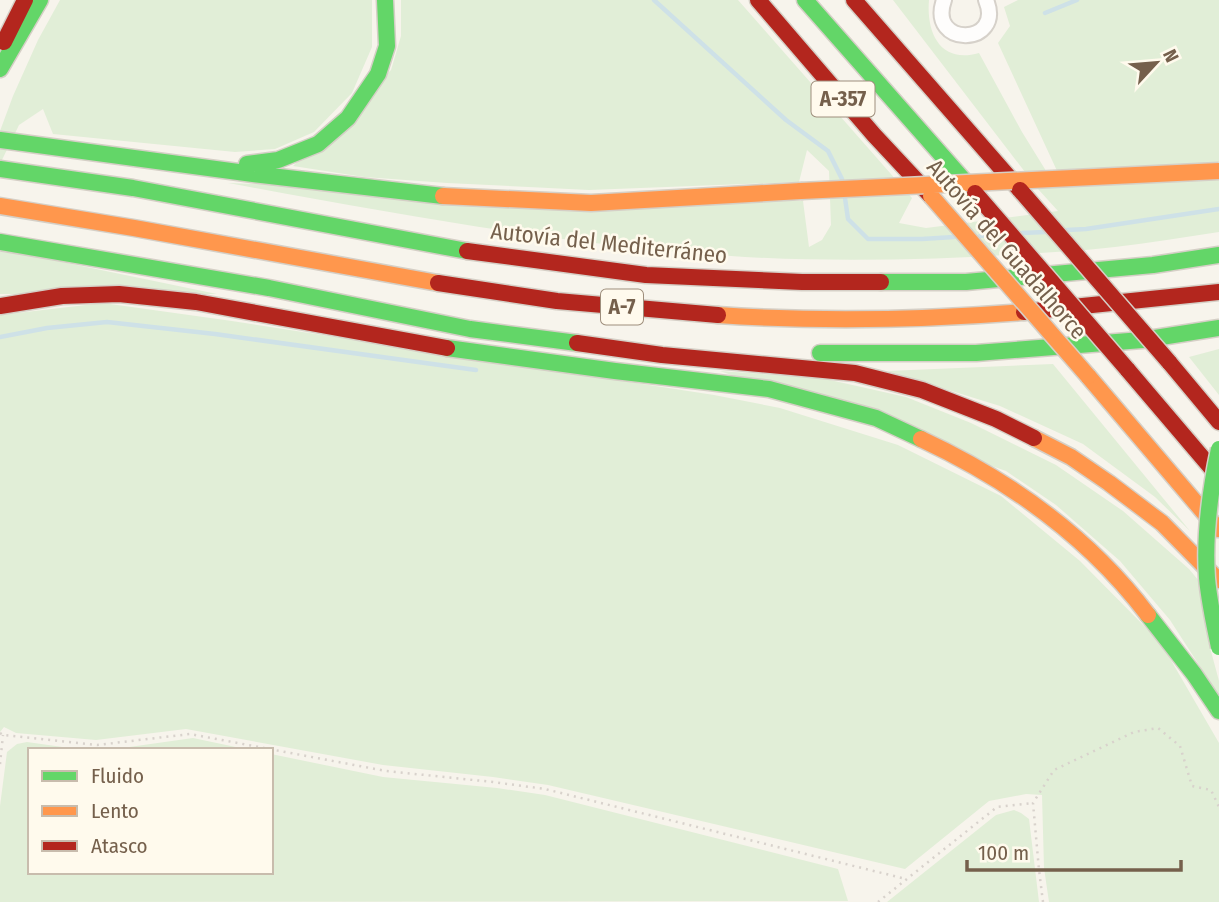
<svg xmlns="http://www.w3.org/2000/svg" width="1219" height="902" viewBox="0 0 1219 902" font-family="'Fira Sans Condensed',sans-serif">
  <rect width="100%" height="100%" fill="#f7f4ec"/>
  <!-- green -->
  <path fill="#e1eed7" d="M60,0H372V47L352,93L314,132L275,149L235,152L53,134L43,109L19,125L0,164V131L13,96L38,40Z
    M401,0H738L912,198L899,223L926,228L1058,211L1038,189L893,0H929C926,34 941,64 979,53L1022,132L1056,187L1064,186L998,43L1010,26L1004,7L1018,0H1219V232C1184,237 1149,243 1115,247C1083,251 1051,252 1020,254C929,260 836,262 745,257C570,246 401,215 228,183L803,201L809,247L822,240L831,225L829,171L807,150L799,182L589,190L447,183L364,177L293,166L391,70L401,36Z
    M0,252L19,253L217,294H0Z
    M103,303L232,321L714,395L780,408L898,445L1001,496L1080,561L1161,643L1219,743V902H1049L1044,868L1042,795L1026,794L989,801L905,869L548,785L493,777L383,765L186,729L96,740L16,733L4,727L0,732V315Z
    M1219,349V395L1189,357Z
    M1053,364L1190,531L1155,497L1083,444L1000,406L887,371Z
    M720,371L821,378L906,397L971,423L1056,465L1123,511L1189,569L1219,605L1208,640L1219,681V696L1170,620L1120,561L1056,505L1006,471Z
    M193,738L250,750H108Z
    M27,742L84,750H30V872H271V754L383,777L497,788L545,795L838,869L848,901L0,902V806L7,752L17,744Z
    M1014,810L1021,813L1029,819L1039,902H887L996,815Z"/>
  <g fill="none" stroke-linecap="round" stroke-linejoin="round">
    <!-- stream -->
    <path stroke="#cee1e7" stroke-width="4.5" d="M654,0L786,120L828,151L842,179
      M1045,13L1077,0
      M845,198L848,219L868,239H922L954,237
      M1067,230L1086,229L1219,209
      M1022,233L1045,232
      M980,236L999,234
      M0,337L47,328L107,322L215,334L476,370"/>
    <!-- street casing -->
    <g stroke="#d6d1ca" stroke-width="18">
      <path id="street" d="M944,0C927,48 1005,46 986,0"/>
    </g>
    <!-- fast casing -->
    <g stroke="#d5cfc6" stroke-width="19">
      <path id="fast" d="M805,0L975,193
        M0,69L40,0
        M0,140L253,174L443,196
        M247,164L278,160L318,144L348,118L378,74L387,46L385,0
        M0,169L133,188L467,251
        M0,242L269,288L470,329L577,343
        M881,282H966L1153,265L1219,255
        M447,348L615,371L769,389L876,418L921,439
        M820,353H976L1142,340L1219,328
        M1148,615L1194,674L1219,711"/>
    </g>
    <!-- slow casing -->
    <g stroke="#d5cfc6" stroke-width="19">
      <path id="slow" d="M443,196L591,203L801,191
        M0,206L134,228L438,283
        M718,315C820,322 922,320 1024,312
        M1088,376L1218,529
        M1034,438L1071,457L1109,483L1162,523L1218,580
        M921,439C1009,480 1089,537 1148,615"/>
    </g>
    <!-- jam casing -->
    <g stroke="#d5cfc6" stroke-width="19">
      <path id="jam" d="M758,0L874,135L931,196
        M854,0L1020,190
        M4,42L25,0
        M467,251L646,275L802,282H881
        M438,283L557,301L718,315
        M0,306L62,296L119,294L196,302L447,348
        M1024,312L1219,292
        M577,343L662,355L855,373L922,390L996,419L1034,438
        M1169,362L1219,422
        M1127,369L1219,477"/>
    </g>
    <!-- path -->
    <path stroke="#d8d2cc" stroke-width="2.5" stroke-dasharray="2 5" stroke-linecap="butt" d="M0,733L3,735L97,745L190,734L386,771L493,782L545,789L906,879
      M0,764L3,735
      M878,902L997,807L1033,803
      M1043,902L1039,870L1033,803L1054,770L1134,732L1158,728L1180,746L1192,786L1211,790L1219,807"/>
    <!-- street -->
    <use href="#street" stroke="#fefdfc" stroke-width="14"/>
    <!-- fast -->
    <use href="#fast" stroke="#63d668" stroke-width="16"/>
    <!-- slow -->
    <use href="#slow" stroke="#ff974d" stroke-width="16"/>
    <!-- jam -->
    <use href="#jam" stroke="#b3261e" stroke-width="16"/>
    <!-- fast-bridge casing -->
    <g stroke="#d5cfc6" stroke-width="19" stroke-linecap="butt">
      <path id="fast-bridge" d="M1219,449C1210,491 1204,535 1207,578C1209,601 1214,624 1219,647"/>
    </g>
    <!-- slow-bridge casing -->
    <g stroke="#d5cfc6" stroke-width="19" stroke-linecap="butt">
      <path id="slow-bridge" d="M801,191L1219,171
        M931,196L1088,376"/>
    </g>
    <!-- jam-bridge casing -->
    <g stroke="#d5cfc6" stroke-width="19" stroke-linecap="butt">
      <path id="jam-bridge" d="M1020,190L1169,362
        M975,193L1127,369"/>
    </g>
    <!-- fast-bridge -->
    <use href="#fast-bridge" stroke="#63d668" stroke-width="16"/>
    <!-- slow-bridge -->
    <use href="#slow-bridge" stroke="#ff974d" stroke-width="16"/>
    <!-- jam-bridge -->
    <use href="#jam-bridge" stroke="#b3261e" stroke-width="16"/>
  </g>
  <g text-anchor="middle" stroke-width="5" stroke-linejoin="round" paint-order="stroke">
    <!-- shield labels -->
    <g fill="#fffaed" stroke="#9e8e7c" stroke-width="2">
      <rect x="811.5" y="81.5" width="63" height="35" rx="5"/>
      <rect x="601" y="289.5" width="42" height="35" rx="5"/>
    </g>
    <g font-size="21" font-weight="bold" fill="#75604c">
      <text x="843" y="106">A-357</text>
      <text x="622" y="314">A-7</text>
    </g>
    <!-- street labels -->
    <g font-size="23" fill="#75604c" stroke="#fffaed">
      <text transform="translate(609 243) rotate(6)" y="8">Autovía del Mediterráneo</text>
      <text transform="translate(1007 249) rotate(49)" y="8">Autovía del Guadalhorce</text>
    </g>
  </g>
  <!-- legend -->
  <rect x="28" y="748" width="245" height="126" fill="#fffaed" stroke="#c8bcad" stroke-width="2"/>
  <rect x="42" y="771" width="35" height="10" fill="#63d668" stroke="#c8bcad" stroke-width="2"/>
  <text x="91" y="783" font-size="21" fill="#75604c">Fluido</text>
  <rect x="42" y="806" width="35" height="10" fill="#ff974d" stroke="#c8bcad" stroke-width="2"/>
  <text x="91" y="818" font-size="21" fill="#75604c">Lento</text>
  <rect x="42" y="841" width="35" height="10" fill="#b3261e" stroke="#c8bcad" stroke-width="2"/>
  <text x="91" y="853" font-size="21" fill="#75604c">Atasco</text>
  <!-- north arrow -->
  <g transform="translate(1156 63) rotate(64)" stroke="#fffaed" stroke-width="5" paint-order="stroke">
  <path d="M0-5L12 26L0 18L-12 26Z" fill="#75604c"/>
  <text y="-10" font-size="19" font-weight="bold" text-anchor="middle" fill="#75604c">N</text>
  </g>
  <!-- scale -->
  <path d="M967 860v10h214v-10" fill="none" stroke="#75604c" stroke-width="3.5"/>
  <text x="978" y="860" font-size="21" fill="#75604c" stroke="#fffaed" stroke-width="5" paint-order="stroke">100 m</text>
</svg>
